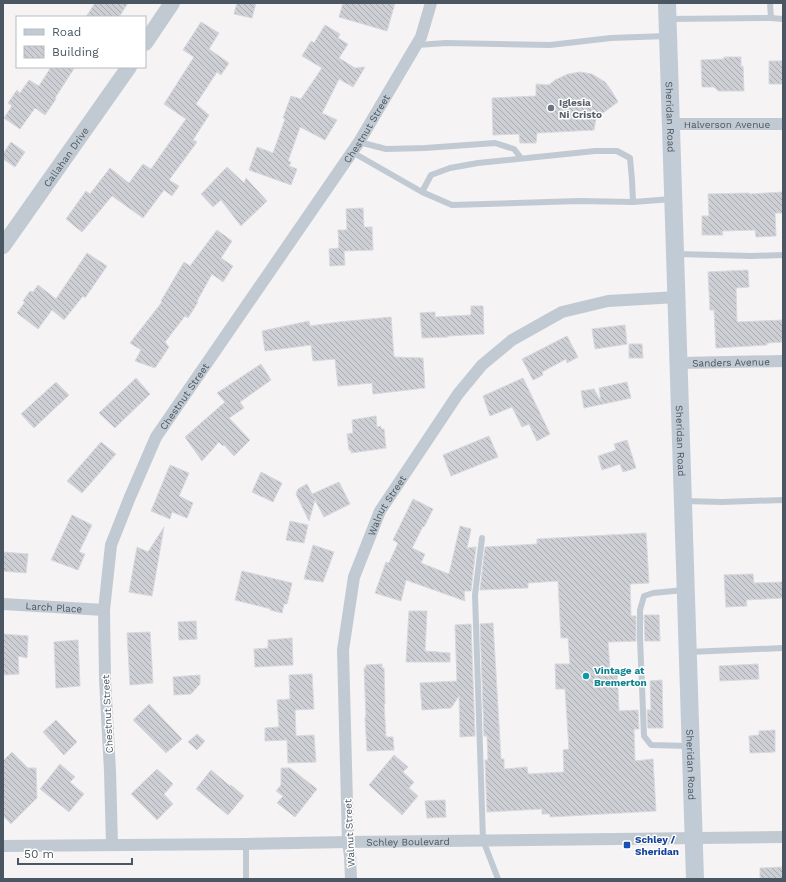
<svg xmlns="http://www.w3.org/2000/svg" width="786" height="882" viewBox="0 0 786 882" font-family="'Work Sans',sans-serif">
  <defs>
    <pattern id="building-back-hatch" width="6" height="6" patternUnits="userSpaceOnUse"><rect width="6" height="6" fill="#cdcfd5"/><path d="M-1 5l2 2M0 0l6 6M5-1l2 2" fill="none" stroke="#a8abb0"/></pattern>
  </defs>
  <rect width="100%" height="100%" fill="#f5f3f3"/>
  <!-- building -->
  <path fill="url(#building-back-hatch)" stroke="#d7d9de" d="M95,3H128L119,17H86Z
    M237,3H256L252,18L234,14Z
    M343,3H395L387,31L339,17Z
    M201,22L219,33L209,49L229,63L221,75L217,72L196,104L209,115L193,140L197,142L169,180L179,186L172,196L164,190L143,218L112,196L82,232L66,219L86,191L90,194L110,168L129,183L143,164L151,169L186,119L164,104L194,57L183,50Z
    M325,25L340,34L338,38L348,44L339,58L355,68L365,67L353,87L339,79L322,113L337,120L325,140L300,127L288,161L291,162L289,166L297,169L291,185L249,170L257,147L273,153L285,119L283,118L291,96L301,99L322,68L302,56L311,41L314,43Z
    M724,57H741V67L743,66L744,91H718L714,87H702L701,60L724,59Z
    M769,61H783V84H769Z
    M51,67H75L55,98L56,99L45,115L35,108L20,129L4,118L12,106L8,103L17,90L20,93L29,80L39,86Z
    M580,72L592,74L605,82L611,90L618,102L596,118L594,130L537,133L536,143H520L519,134L493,135L492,98L536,96V84L549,85L555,80L568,74Z
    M11,142L25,152L15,167L3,159V154Z
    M227,167L244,183L246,178L267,201L241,226L221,200L213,207L201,194Z
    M783,192V213H775L776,236L756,237L755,230L722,231L723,235H702V216H709L708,194L749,193L750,194Z
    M363,208L364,227H372L373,250L344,251L345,265L330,266L329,249L339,248L338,230H347L346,209Z
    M217,230L232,241L221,258L233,266L223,282L212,274L197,301L198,302L188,318L185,316L165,342L169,347L155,368L135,361L141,350L130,343L162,302L161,301L184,262L190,266Z
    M87,253L107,266L85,298L83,296L64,320L52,310L38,329L17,313L25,302L23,301L30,291L33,292L38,285L56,299Z
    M748,270L749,287L736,288L737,322L783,320V342L767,343V345L716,348L714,310H710L708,272Z
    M471,306H483L484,334L448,336V337L422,338L420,313L435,312V317L471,315Z
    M391,317L394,357L423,358L425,388L373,394L372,383L338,386L335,359L313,361L311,345L265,351L262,331L309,321L310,326L339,322Z
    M625,325L627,344L595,349L592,329Z
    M567,336L578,357L567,363L566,359L542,372L543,375L533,380L522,359Z
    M629,344H642L643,358H629Z
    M261,364L271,380L240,402L244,408L229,418L250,440L234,456L224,445L223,446L219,442L202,461L185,437L225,402L217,393Z
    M136,378L150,394L115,428L99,413Z
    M523,378L550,434L537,441L529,424L522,427L512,407L490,416L483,396Z
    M56,382L69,395L34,428L21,414Z
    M627,382L631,398L584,408L581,391L594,389L601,402L599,388Z
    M376,416L377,427L381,426V429H384L386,448L351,453V450H349L347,434L353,433L352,420Z
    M489,436L498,457L451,476L443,455Z
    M627,440L636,468L623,472L620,464L602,470L598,456L616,450L614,444Z
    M101,442L116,454L82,493L67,481Z
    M170,465L189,473L179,496L193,503L187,518L172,512L170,519L151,511Z
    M261,472L282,483L273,502L252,492Z
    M339,482L350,504L324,517L315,500L309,521L296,494L298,489L307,484L312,494Z
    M413,499L433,509L424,527L423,526L412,548L425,554L421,563L449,574L460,526L471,529L467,548L476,547L471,591H464L465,601L406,580L401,601L375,593L386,562L389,563L398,543L393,540Z
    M72,515L92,525L79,552L85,554L78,570L51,560Z
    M290,521L308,525L304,543L286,540Z
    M164,527L152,596L129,592L137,547L148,552Z
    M646,533L649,583L630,584L631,616H636V641L608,642L610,669H617L619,711L638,710L639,729H634L635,761L653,759L656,811L550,817V814H542V809L487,812L485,760H488L487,736H484L480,624L493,623L501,759H504V769L527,767L528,774L564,772L563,750L569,749L565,689H556L555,664H570L568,638H561L558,581L528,583V588L480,590L485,547L537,544V539Z
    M313,545L334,552L323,582L304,579Z
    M3,552L28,554L26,573L3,571Z
    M242,571L292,583L287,604H284L282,613L270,610L271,609L235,600Z
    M753,574L754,583L783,582V598L746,600L747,606L726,607L724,575Z
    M409,611H427L425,651L450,653V662H406Z
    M644,615H659L660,641H645Z
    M196,621L197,639L179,640L178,622Z
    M471,624L475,736L460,737L459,696L451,708L422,710L420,683L457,681L455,625Z
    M150,632L153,683L130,685L127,633Z
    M3,634L28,636L27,658L18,656L19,674L3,675Z
    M292,638L293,665L255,667L254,649L268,648V640Z
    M78,640L80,686L56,688L54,642Z
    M382,664V668H384L385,704H384L386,737H393L394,750L367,751L365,717H366L364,668H366V665Z
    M758,664L759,679L720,681L719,666Z
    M312,674L314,709L295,710L296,736L314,735L316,762L288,763L287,740L265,741V728L279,727L277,700L290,699L289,675Z
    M200,675V684L191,694L174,695L173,677Z
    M662,680L663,728H648L647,710H651L650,681Z
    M149,704L182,739L166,753L133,720Z
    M56,720L77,742L64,755L43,732Z
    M775,730V752L750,753L749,736L759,735V731Z
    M197,734L205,741L197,750L188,742Z
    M12,752L28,768H36L37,798L11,824L3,816V761Z
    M394,755L408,767L403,772L414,782L409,788L418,796L402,815L369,785Z
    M60,764L75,777L70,782L84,794L69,812L40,789Z
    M281,768H290L317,789L295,817L277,803L283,796L276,791L281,785Z
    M157,769L173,784L164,794L173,804L157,820L131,794Z
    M211,770L230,786L231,785L244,796L228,815L196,789Z
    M445,800L446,817L427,818L425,801Z
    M783,867V879H760V868Z"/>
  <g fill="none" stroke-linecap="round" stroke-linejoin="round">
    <!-- service -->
    <path stroke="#c1cad2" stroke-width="6" d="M770,3L771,18
      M669,19L771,18L783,19
      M417,45L446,43L550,45L611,38L667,36
      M359,142L386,149L425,148L495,143L514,149L521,158
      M352,152L422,192L452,205L579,201L633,202L672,199
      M422,192L431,175L450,168L478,163L595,151H617L630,158L632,180L633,202
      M677,254L752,256L783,255
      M684,501L722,502L783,500
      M482,538L475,595L483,840L498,879
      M684,590L653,593L644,596L640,610V638L644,736L651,745L689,746
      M689,652L783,648
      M246,879V844"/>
    <!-- minor -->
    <g stroke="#c1cad2" stroke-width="12">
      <path id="s1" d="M671,124H783"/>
      <path id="s2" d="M679,363L783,361"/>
      <path id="s3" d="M3,604L104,610"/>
      <path id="s4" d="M112,845L110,771L105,679L104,610L111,545L130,497L156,437L359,142L421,37L431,3"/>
      <path id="s5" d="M3,846L246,844L348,842L783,837"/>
      <path id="s6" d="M351,879L350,856L348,842L343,650L354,577L380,511L458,394L482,365L512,340L562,312L608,301L677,297"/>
    </g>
    <!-- tertiary -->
    <g stroke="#c1cad2" stroke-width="16">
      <path d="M145,43L172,3"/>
      <path id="s7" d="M3,246L129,67"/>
    </g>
    <!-- secondary -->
    <path stroke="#c1cbd6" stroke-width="18" id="s8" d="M667,3L695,879"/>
  </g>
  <!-- markers -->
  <circle fill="#6b7280" stroke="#fff" stroke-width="1.5" cx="551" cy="108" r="4"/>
  <circle fill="#0f9aa8" stroke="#fff" stroke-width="1.5" cx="586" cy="676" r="4"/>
  <rect fill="#1a4fb4" stroke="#fff" stroke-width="1.5" x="623" y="841" width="8" height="8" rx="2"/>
  <g text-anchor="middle" stroke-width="3" stroke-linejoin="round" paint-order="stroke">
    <!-- worship labels -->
    <g font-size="10" font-weight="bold" fill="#5b616d" stroke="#fff" text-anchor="start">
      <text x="559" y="106">Iglesia<tspan x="559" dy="12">Ni Cristo</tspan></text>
    </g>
    <!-- street labels -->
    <g font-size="10" fill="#4a5661" stroke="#fff">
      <text dy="4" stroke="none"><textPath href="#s8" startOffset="114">Sheridan Road</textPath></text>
      <text dy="4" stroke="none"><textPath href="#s1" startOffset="56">Halverson Avenue</textPath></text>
      <text dy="4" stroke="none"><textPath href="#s4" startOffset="791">Chestnut Street</textPath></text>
      <text dy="4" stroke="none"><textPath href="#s7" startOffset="109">Callahan Drive</textPath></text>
      <text dy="4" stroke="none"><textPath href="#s2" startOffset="52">Sanders Avenue</textPath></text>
      <text dy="4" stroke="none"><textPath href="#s4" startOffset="467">Chestnut Street</textPath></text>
      <text dy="4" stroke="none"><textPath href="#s8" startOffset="438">Sheridan Road</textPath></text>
      <text dy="4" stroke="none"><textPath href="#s6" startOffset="382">Walnut Street</textPath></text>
      <text dy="4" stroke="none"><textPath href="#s3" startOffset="51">Larch Place</textPath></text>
      <text transform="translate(107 714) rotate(-93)" y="4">Chestnut Street</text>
      <text dy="4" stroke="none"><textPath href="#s8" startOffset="762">Sheridan Road</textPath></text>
      <text transform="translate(349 833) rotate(-93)" y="4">Walnut Street</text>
      <text dy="4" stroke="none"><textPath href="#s5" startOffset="405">Schley Boulevard</textPath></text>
    </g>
    <!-- culture labels -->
    <g font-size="10" font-weight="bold" fill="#0d838f" stroke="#fff" text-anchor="start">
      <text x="594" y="674">Vintage at<tspan x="594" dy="12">Bremerton</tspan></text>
    </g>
    <!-- transit labels -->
    <g font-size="10" font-weight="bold" fill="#164399" stroke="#fff" text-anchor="start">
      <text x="635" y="843">Schley /<tspan x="635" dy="12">Sheridan</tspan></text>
    </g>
  </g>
  <!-- border -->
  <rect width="786" height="882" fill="none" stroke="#4a5661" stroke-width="8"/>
  <!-- legend -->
  <rect x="16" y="16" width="130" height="52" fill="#ffffff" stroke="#b7bbc0"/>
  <rect x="24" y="29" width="20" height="6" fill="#c1cbd6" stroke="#b7bbc0"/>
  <text x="52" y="36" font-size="12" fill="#4a5661">Road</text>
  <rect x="24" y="46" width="20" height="12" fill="url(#building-back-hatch)" stroke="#b7bbc0"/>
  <text x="52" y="56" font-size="12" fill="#4a5661">Building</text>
  <!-- scale -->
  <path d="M18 858v6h114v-6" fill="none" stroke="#4a5661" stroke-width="2"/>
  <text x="24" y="858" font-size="12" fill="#4a5661" stroke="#ffffff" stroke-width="3" paint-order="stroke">50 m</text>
</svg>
